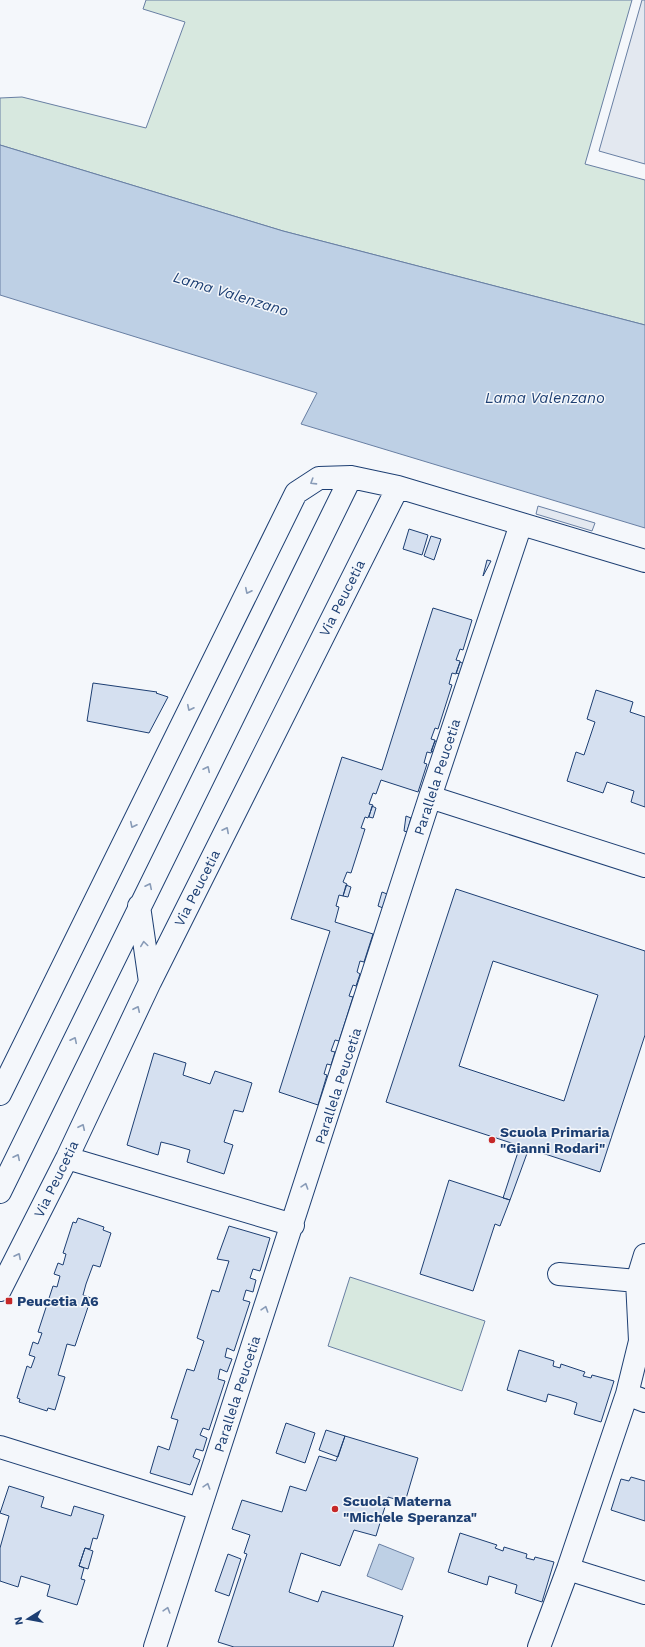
<svg xmlns="http://www.w3.org/2000/svg" width="645" height="1647" viewBox="0 0 645 1647" font-family="'Work Sans',sans-serif">
  <rect width="100%" height="100%" fill="#f4f7fb"/>
  <!-- green -->
  <path fill="#d7e8df" stroke="#687fa3" d="M146,0H632L585,164L645,180V325L283,231L0,145V98L22,97L146,128L185,22L143,9Z
    M350,1277L485,1321L462,1391L328,1346Z"/>
  <!-- parking -->
  <path fill="#e3e8f0" stroke="#687fa3" d="M642,0H645V164L599,151Z
    M538,506L595,523L592,531L536,514Z"/>
  <!-- water -->
  <path fill="#bed0e5" stroke="#687fa3" d="M0,145L283,231L645,325V528L301,424L317,393L0,295Z
    M379,1544L414,1558L402,1590L367,1576Z"/>
  <!-- building -->
  <path fill="#d5e0f0" stroke="#1d3f73" fill-rule="evenodd" d="M409,529L428,535L422,555L403,549Z
    M431,536L441,539L434,560L424,556Z
    M487,560L491,561L483,576Z
    M433,608L472,620L463,650L460,649L456,660L460,661V662L456,674L452,673L449,684L452,685L438,729L435,728L431,739L435,740L431,753L427,752L424,763L427,764L418,792L381,780L376,794L373,793L369,804L373,805L368,818L365,817L361,828L365,829L351,873L347,872L343,882L347,884L343,896L339,895L336,906L339,907L335,922L373,934L364,962L360,961L357,972L360,974L356,986L353,985L349,996L353,997L339,1041L335,1040L331,1051L335,1052L331,1065L327,1064L324,1074L327,1075L318,1105L279,1092L330,931L291,919L342,757L382,770Z
    M460,662L464,664L460,674L456,673Z
    M93,683L157,692L156,693L168,697L149,733L87,721Z
    M596,690L633,702L630,712L645,717V807L631,802L634,791L607,782L603,793L567,781L576,752L584,755L595,722L587,719Z
    M435,741L439,742L436,753L431,751Z
    M372,806L376,808L373,818L369,817Z
    M406,816L411,818L407,832L404,831Z
    M346,885L351,887L348,897L343,896Z
    M456,889L645,951V1035L600,1172L386,1102ZM493,961L598,995L564,1101L459,1066Z
    M382,892L387,894L383,908L378,906Z
    M154,1053L186,1063L183,1075L210,1084L215,1071L252,1083L243,1112L234,1110L224,1142L233,1145L224,1174L187,1162L190,1150L173,1145L161,1142L158,1155L127,1145Z
    M520,1146L529,1148L510,1200L503,1198Z
    M449,1180L510,1200L500,1226L495,1224L473,1291L420,1274Z
    M78,1218L104,1227L103,1230L111,1233L100,1267L93,1265L86,1284L83,1295L91,1298L75,1346L67,1344L64,1355L58,1375L65,1377L55,1410L48,1408L47,1411L19,1402L20,1399L17,1398L27,1366L31,1368L35,1357L29,1355L33,1342L38,1344L42,1333L38,1332L53,1286L57,1287L60,1276L54,1274L58,1263L63,1265L66,1254L63,1253L73,1222L76,1223Z
    M229,1226L270,1238L260,1271L253,1269L250,1278L256,1280L253,1292L246,1290L243,1300L250,1302L234,1351L227,1348L225,1357L232,1359L227,1372L220,1369L218,1379L225,1381L209,1430L203,1428L200,1435L207,1438L203,1451L196,1449L193,1457L200,1460L190,1485L150,1473L158,1446L169,1450L178,1420L171,1418L187,1369L194,1371L204,1341L197,1338L212,1290L219,1292L229,1261L217,1259Z
    M519,1350L554,1361L553,1366L560,1368L561,1364L585,1372L583,1376L591,1378L592,1375L614,1381L601,1422L574,1414L577,1403L569,1400L548,1394L546,1402L507,1390Z
    M286,1423L315,1433L305,1463L276,1453Z
    M326,1430L345,1436L338,1457L319,1450Z
    M345,1436L418,1458L405,1502L388,1497L376,1536L354,1530L340,1566L301,1553L289,1592L318,1602L322,1591L403,1616L393,1647H234L218,1642L247,1554L244,1553L250,1535L232,1529L242,1500L282,1512L290,1486L306,1491L319,1456L336,1461Z
    M631,1477L645,1481V1521L611,1510L621,1479L629,1481Z
    M9,1486L44,1497L41,1507L71,1516L74,1506L104,1515L97,1539L93,1538L90,1549L85,1548L79,1566L84,1568L81,1579L85,1580L77,1605L47,1596L50,1585L21,1576L18,1587L0,1581V1548L9,1516L0,1513Z
    M460,1533L497,1545L495,1548L503,1551L504,1547L527,1554L526,1558L534,1560L535,1557L554,1562L542,1602L515,1593L517,1585L498,1579L489,1576L487,1585L448,1572Z
    M85,1548L93,1551L88,1569L79,1566Z
    M228,1554L241,1559L229,1596L215,1591Z"/>
  <g fill="none" stroke-linecap="round" stroke-linejoin="round">
    <!-- minor casing -->
    <g stroke="#1d3f73" stroke-width="24">
      <path id="minor" d="M430,797L645,866
        M139,906L150,982
        M0,1094L296,493L319,478L351,477L398,487L645,561
        M67,1158L293,1225
        M0,1192L351,477
        M559,1274L637,1281L645,1283
        M0,1290L67,1158L150,982L398,487
        M627,1394L645,1401
        M0,1447L199,1509
        M568,1569L645,1593
        M155,1647L430,797L521,524
        M539,1647L568,1569L627,1394L640,1341L637,1281L645,1255"/>
    </g>
    <!-- minor -->
    <use href="#minor" stroke="#f4f7fb" stroke-width="22"/>
  </g>
  <!-- one-way arrows -->
  <defs><path id="oneway-chevron" d="M-2-3.5L2.5 0L-2 3.5" fill="none" stroke-width="1.6" stroke-linecap="round" stroke-linejoin="round"/></defs>
  <g stroke="#889bb7">
    <use href="#oneway-chevron" transform="translate(313 482) rotate(148)"/>
    <use href="#oneway-chevron" transform="translate(248 591) rotate(116)"/>
    <use href="#oneway-chevron" transform="translate(190 708) rotate(116)"/>
    <use href="#oneway-chevron" transform="translate(207 769) rotate(-64)"/>
    <use href="#oneway-chevron" transform="translate(133 825) rotate(116)"/>
    <use href="#oneway-chevron" transform="translate(226 830) rotate(-63)"/>
    <use href="#oneway-chevron" transform="translate(149 886) rotate(-64)"/>
    <use href="#oneway-chevron" transform="translate(144 944) rotate(-98)"/>
    <use href="#oneway-chevron" transform="translate(137 1009) rotate(-65)"/>
    <use href="#oneway-chevron" transform="translate(74 1040) rotate(-64)"/>
    <use href="#oneway-chevron" transform="translate(82 1127) rotate(-65)"/>
    <use href="#oneway-chevron" transform="translate(17 1157) rotate(-64)"/>
    <use href="#oneway-chevron" transform="translate(305 1186) rotate(-72)"/>
    <use href="#oneway-chevron" transform="translate(18 1256) rotate(-63)"/>
    <use href="#oneway-chevron" transform="translate(265 1309) rotate(-72)"/>
    <use href="#oneway-chevron" transform="translate(207 1486) rotate(-72)"/>
    <use href="#oneway-chevron" transform="translate(167 1610) rotate(-73)"/>
  </g>
  <!-- markers -->
  <g fill="#c62828" stroke="#f4f7fb" stroke-width="1.5">
    <circle cx="492" cy="1140" r="4"/>
    <rect x="5" y="1297" width="8" height="8" rx="2"/>
    <circle cx="335" cy="1509" r="4"/>
  </g>
  <g text-anchor="middle" stroke-width="3" stroke-linejoin="round" paint-order="stroke">
    <!-- street labels -->
    <g font-size="14" fill="#1d3f73" stroke="#f4f7fb">
      <text transform="translate(342 598) rotate(-63)" y="5">Via Peucetia</text>
      <text transform="translate(437 777) rotate(-72)" y="5">Parallela Peucetia</text>
      <text transform="translate(197 888) rotate(-63)" y="5">Via Peucetia</text>
      <text transform="translate(338 1086) rotate(-72)" y="5">Parallela Peucetia</text>
      <text transform="translate(56 1179) rotate(-64)" y="5">Via Peucetia</text>
      <text transform="translate(237 1394) rotate(-72)" y="5">Parallela Peucetia</text>
    </g>
    <!-- poi labels -->
    <g font-size="14" font-weight="bold" fill="#1d3f73" stroke="#f4f7fb" text-anchor="start">
      <text x="500" y="1137">Scuola Primaria<tspan x="500" dy="16">"Gianni Rodari"</tspan></text>
      <text x="17" y="1306">Peucetia A6</text>
      <text x="343" y="1506">Scuola Materna<tspan x="343" dy="16">"Michele Speranza"</tspan></text>
    </g>
    <!-- water labels -->
    <g font-size="15" font-style="italic" fill="#1d3f73" stroke="#f4f7fb">
      <text transform="translate(231 294) rotate(17)" y="5">Lama Valenzano</text>
      <text x="545" y="403">Lama Valenzano</text>
    </g>
  </g>
  <!-- north arrow -->
  <g transform="translate(28 1619) rotate(259)" stroke="#f4f7fb" stroke-width="3" paint-order="stroke">
  <path d="M0-3L7 15L0 10L-7 15Z" fill="#1d3f73"/>
  <text y="-6" font-size="11" font-weight="bold" text-anchor="middle" fill="#1d3f73">N</text>
  </g>
</svg>
